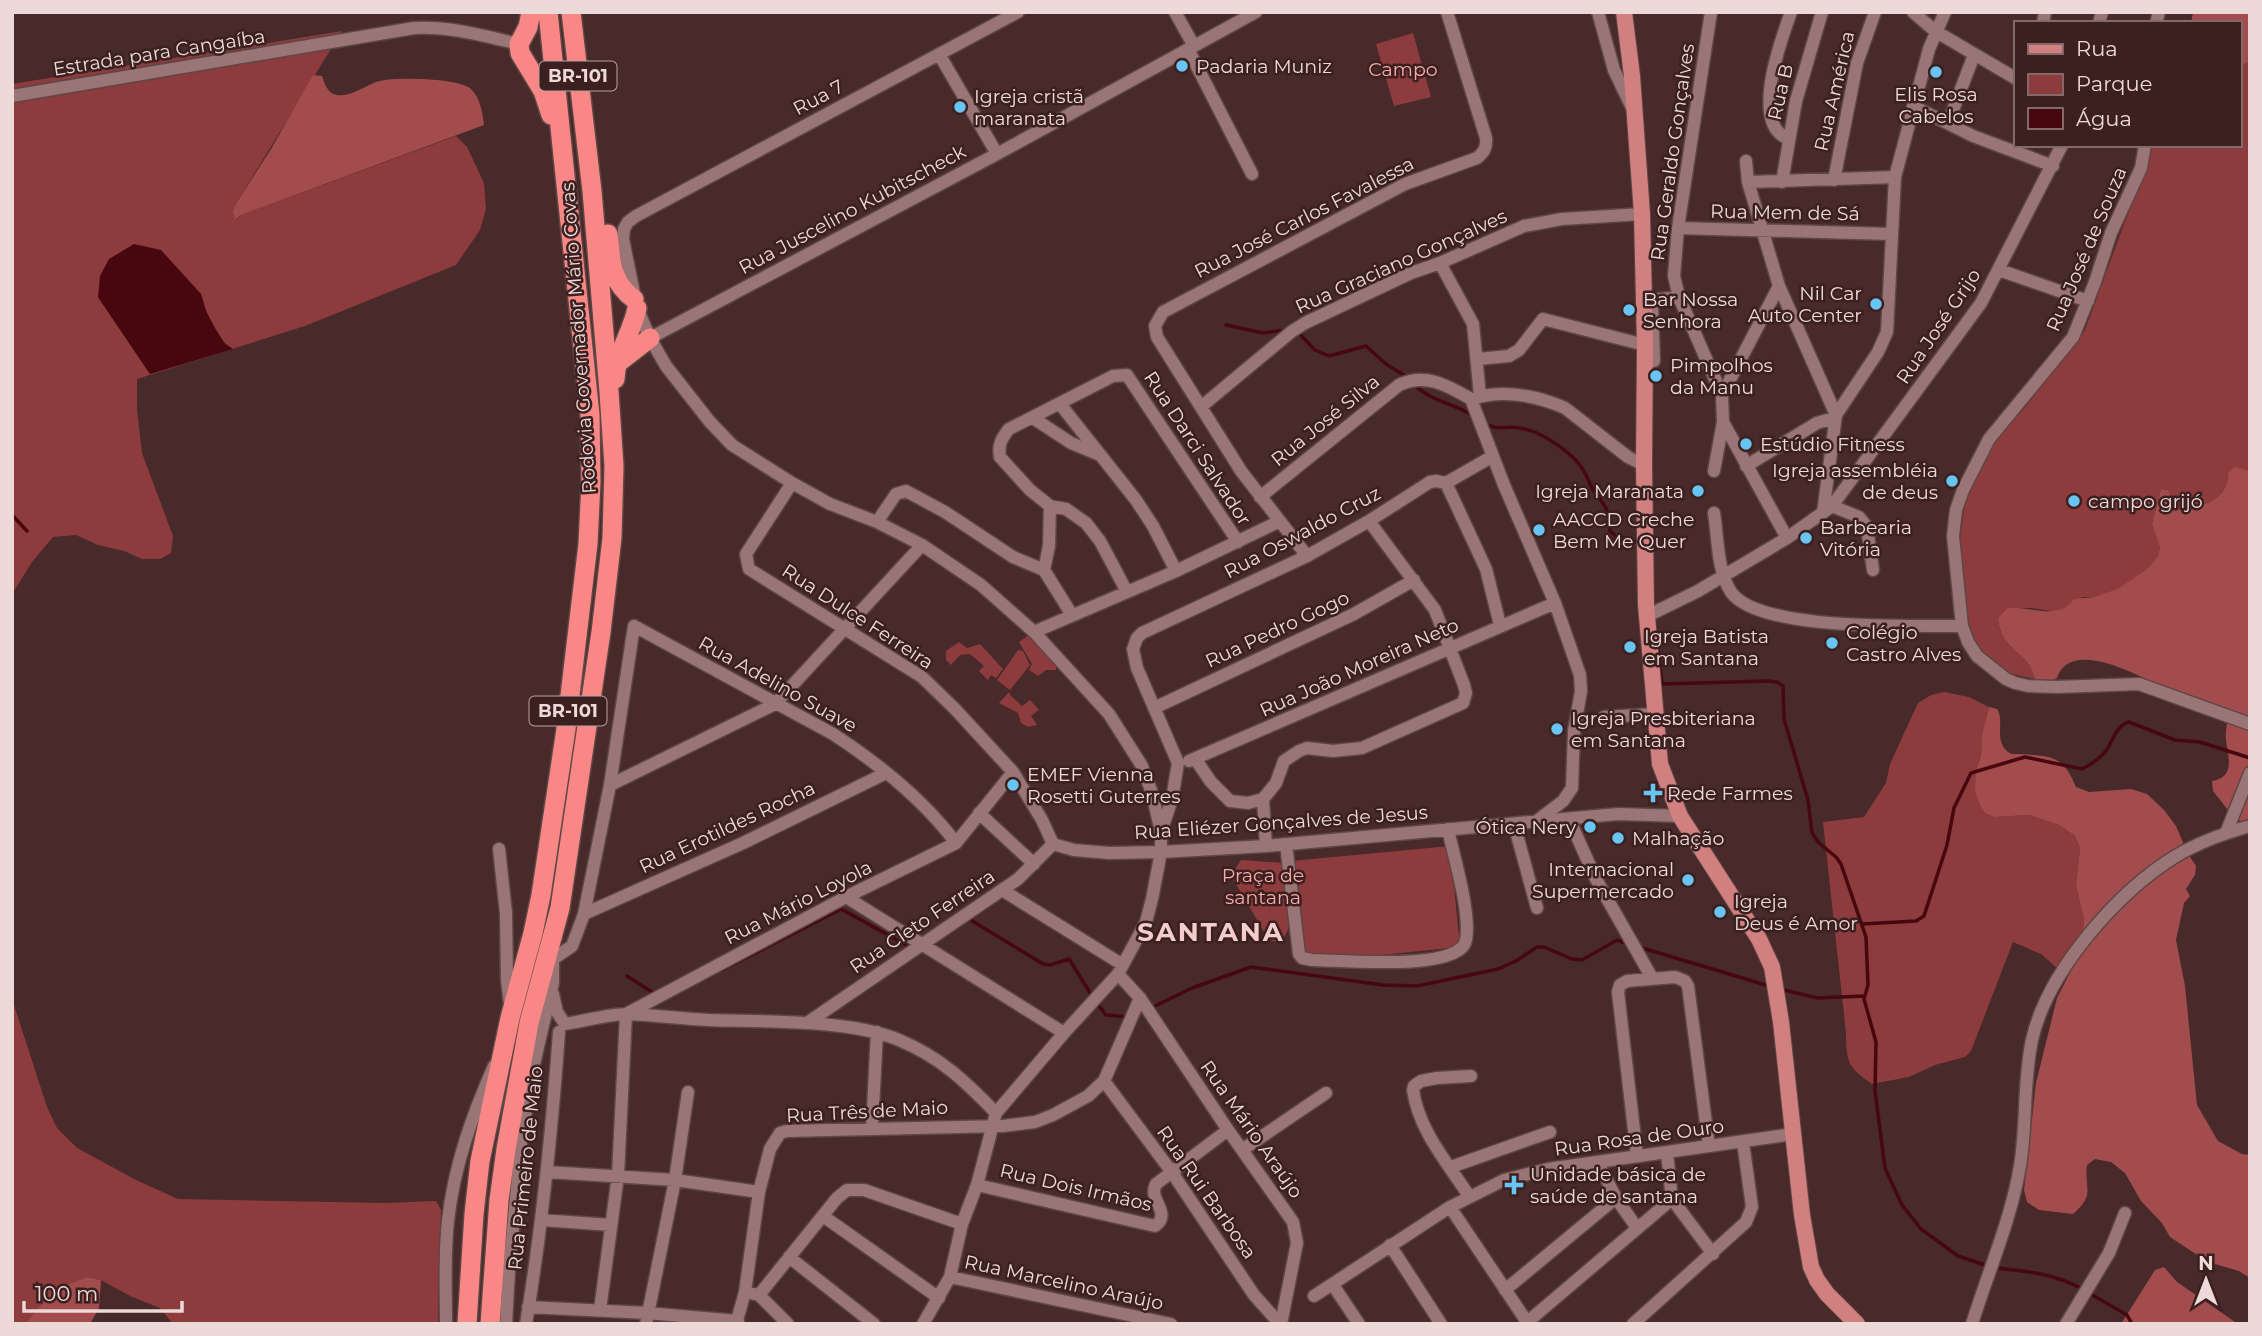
<svg xmlns="http://www.w3.org/2000/svg" width="2262" height="1336" viewBox="0 0 2262 1336" font-family="Montserrat,sans-serif">
  <rect width="100%" height="100%" fill="#472a29"/>
  <!-- green -->
  <path fill="#8e3b3d" fill-rule="evenodd" d="M342,31L237,202L236,220L241,215L456,136L467,147L484,183L486,209L480,230L456,265L305,326L137,379V409L142,453L173,536L171,553L160,559H142L124,551L98,545L76,535L53,537L32,562L12,594V84ZM201,294C206,313 215,338 232,348L150,374L98,297Z
    M1413,33L1431,97L1394,106L1376,44Z
    M2250,63V471L2239,469L2228,473C2228,500 2206,503 2184,512L2179,509L2168,490L2161,489L2152,524L2160,548L2158,556L2147,569L2118,590L2094,597H2083L2057,612L2032,608H2007L1998,618C2001,653 2028,649 2035,679L2003,672L1991,662L1969,634L1967,615L1960,591L1958,553L1967,488L1980,459L2026,406L2085,330L2153,145H2239V65Z
    M1029,635L1056,665V670H1046L1038,676L1029,670L1032,664L1019,642Z
    M959,642L967,648L980,644L1003,669L996,678L991,675L988,680L979,671L984,666L970,654L960,655L951,665L946,660V651Z
    M1018,650L1023,651L1030,665L1010,690L997,680Z
    M1009,692L1010,695L1022,706L1030,700L1039,710L1031,716L1037,725L1028,727L1021,723L1018,713L999,703Z
    M1944,692L1969,697L1989,707L1982,734L1981,756L1976,770L1986,814L1994,817L2029,815L2059,825L2075,836L2080,848L2076,886L2084,919L2082,942L2067,977L2041,954L2013,942L1971,1051L1965,1057L1935,1065L1909,1077L1872,1084C1848,1068 1846,1061 1846,1033L1823,822L1864,817L1886,783L1890,764L1918,703L1931,695Z
    M1450,846L1460,947L1301,963L1291,861Z
    M1241,860L1284,863L1291,924L1281,943L1269,940L1231,876Z
    M12,999L47,1107L57,1128L77,1148L136,1180L178,1199L386,1203L436,1201L441,1210L438,1324H173L160,1308L130,1296L101,1280L87,1277L53,1290L25,1324H12Z"/>
  <!-- forest -->
  <path fill="#a34c4d" d="M2193,12H2250V63L2239,65V23H2191Z
    M313,75L322,76C324,82 327,91 333,94C349,100 366,84 380,81C397,77 458,78 471,89C480,97 483,114 484,125L241,215L235,220L233,211L237,202L271,149Z
    M2235,467L2250,471V822L2246,823L2235,819L2213,791L2212,781C2236,777 2228,756 2226,740C2225,733 2227,725 2228,717C2208,708 2187,700 2168,690C2143,678 2071,636 2057,678L2052,681L2035,679C2028,649 2001,653 1998,618L2007,608C2029,605 2058,622 2074,599L2094,597L2118,589L2147,569L2158,556L2160,548L2152,524L2161,489L2168,490L2179,509L2184,512C2206,503 2228,500 2228,473Z
    M1989,707L1997,709C2005,721 1994,738 2006,750C2010,755 2015,754 2021,754C2053,756 2063,756 2076,787L2089,792L2131,789L2147,794L2164,810L2176,826L2188,854L2196,866L2195,875L2186,889L2190,896L2184,903L2176,940L2185,986L2197,1105L2218,1141L2242,1154L2250,1155V1278L2239,1271L2208,1262L2170,1237L2162,1223L2141,1201L2125,1173L2111,1162L2095,1159L2087,1165C2084,1190 2096,1194 2073,1214L2039,1210L2027,1202L2024,1190L2036,1083L2057,998L2081,951L2084,919L2076,886L2080,848L2075,836L2059,825L2029,815L1994,817L1986,814L1980,805L1975,791L1976,770L1981,756L1982,734Z
    M2164,1267L2177,1282L2238,1324H2121L2155,1270Z
    M87,1277L101,1280L99,1308L90,1324H25L53,1290Z"/>
  <!-- water -->
  <path fill="#47070f" d="M134,244L161,250L201,294L206,311L215,328L225,344L233,349L150,374L98,297L100,276L109,259Z"/>
  <g fill="none" stroke-linecap="round" stroke-linejoin="round">
    <!-- stream -->
    <path stroke="#47070f" stroke-width="3.5" d="M1226,325L1263,333L1286,330
      M1297,331L1315,350L1329,356L1366,346L1386,364L1407,377
      M1415,385C1430,401 1453,403 1472,415
      M1484,423C1500,432 1505,425 1520,428C1542,431 1575,454 1585,473C1588,478 1589,483 1592,488C1604,506 1610,507 1610,531L1616,536L1639,543
      M12,515L27,531
      M1655,623L1662,684L1768,681L1777,682L1783,686L1784,719L1808,800L1812,833L1819,843L1836,857L1841,864L1866,937L1868,985L1864,999L1876,1042L1875,1091L1885,1168L1902,1205L1921,1229L1958,1256L1988,1266
      M966,920L969,919L1043,964L1050,965L1069,959L1092,996
      M1862,924L1916,921L1924,916L1947,845L1954,808L1971,773L2025,757L2082,769C2090,765 2099,759 2105,752C2113,742 2115,726 2129,722L2175,740L2200,742L2250,758
      M1639,947L1769,986
      M722,970L841,909L910,947
      M627,976L655,994
      M1780,989L1817,998L1864,996
      M1096,1002L1106,1015L1128,1017
      M1151,1008L1192,988L1251,967L1383,985L1417,986L1498,969L1516,961L1537,947H1544L1572,959L1582,960L1617,940L1628,944
      M1996,1268C2026,1271 2056,1274 2082,1289
      M2089,1293L2127,1315L2132,1324"/>
    <!-- minor casing -->
    <g stroke="#5e4645" stroke-width="15">
      <path id="minor" d="M1175,12L1194,46
        M1598,12L1614,70L1633,110
        M1711,12L1678,228L1674,276L1679,297L1722,395L1723,422L1714,471
        M1913,12L1935,31L2015,78
        M2043,23L2045,12
        M2099,23L2102,12
        M2156,23L2159,12
        M1188,49L1252,174
        M939,54L997,154
        M12,96L414,28C450,26 484,36 519,44
        M1913,106L1973,136L2053,166
        M1948,123L1974,55
        M1789,139C1749,125 1781,40 1791,12
        M2145,145L2141,168L2111,233L2095,282L2073,337L1989,439L1963,490L1956,510L1953,536L1962,626L1968,642L1977,656L2006,679L2015,683L2028,686L2057,687L2139,684L2250,724
        M1746,161L1748,182L1779,286L1836,415
        M1834,180L1857,63L1875,12
        M1748,182L1895,177
        M1782,182L1796,101L1822,12
        M1678,228L1891,234
        M1440,263L1473,324L1480,396
        M1999,270L2088,301
        M1645,301L1679,297
        M1652,304L1654,361
        M650,338L997,154L1256,12
        M1478,359L1509,356L1519,350L1543,319L1645,345
        M1722,395L1779,286
        M1471,399L1504,485L1555,603L1580,675L1581,691L1574,731L1572,788L1563,801L1538,820
        M1060,404L1136,500L1153,526L1176,571
        M1202,406L1291,332L1305,323L1411,273L1440,263L1524,226L1562,219L1642,214
        M1033,418L1071,443L1100,455
        M1723,422L1787,538
        M1746,466L1817,423L1827,420L1835,422
        M792,483L746,554L749,569L922,677L955,709L1013,772L1042,820L1053,844
        M1446,483L1486,569L1500,625
        M1260,497L1399,385C1426,372 1448,386 1471,399C1503,389 1535,395 1565,408L1628,457L1644,465
        M1050,506L1049,546L1044,570L1072,615
        M1832,506L1859,517L1867,527L1873,570
        M1714,513C1718,537 1717,571 1731,592C1759,632 1914,625 1962,626
        M1823,513L1836,415L1878,352L1887,332L1895,177L1929,49L1945,12
        M877,522L896,494L906,491L945,512L1013,557L1044,570
        M1307,556L1241,471L1157,337L1155,326L1163,312L1405,184L1477,158C1484,152 1487,148 1486,138L1447,12
        M1126,590L1100,541L1086,523L1066,509L1050,506L1030,490L1000,457C998,445 1001,439 1009,429L1113,376L1127,375L1238,542
        M1647,616L1698,591L1787,538L1832,506L1981,303L2062,145
        M1034,632L1176,571L1280,521
        M1154,708L1354,614L1414,580
        M1604,717L1656,714
        M1196,760L1211,782L1230,801L1248,803L1263,799L1276,783L1284,761L1299,751L1307,748L1333,751L1362,748L1463,703L1466,693L1464,685L1435,610L1369,521
        M1189,761L1555,603
        M610,785L775,704L922,545
        M1263,799L1266,846
        M979,813L1034,864
        M1569,819L1596,879L1652,978
        M1514,824L1537,908
        M1161,832L1172,799L1178,763L1137,668L1133,649L1137,638L1142,633L1307,556L1369,521L1430,482L1436,481L1446,483L1493,456
        M2226,833L2250,773
        M1053,844L1074,850L1109,853L1161,852L1266,846L1618,814L1680,816
        M1286,844L1299,954L1302,958L1312,960C1338,960 1461,972 1466,940C1471,912 1454,858 1448,829
        M499,849L506,913L507,980L510,1004
        M1002,890L1123,965
        M846,897L1064,1033
        M584,914L743,843L886,773
        M553,959L572,946L584,914L610,785L634,626L833,734C879,764 923,799 956,843
        M1118,974L1140,998L1228,1130L1293,1222L1297,1243L1281,1324
        M553,994L557,1012L565,1024
        M626,1014L846,897L956,843L1013,772
        M807,1023L1018,879L1053,844
        M565,1024C585,1021 608,1014 628,1014C655,1015 682,1019 708,1020C764,1022 848,1019 899,1040C940,1057 965,1081 996,1113
        M1104,1081L1171,1171L1254,1295L1280,1324
        M872,1128L877,1032
        M1242,1150L1326,1093
        M1667,1153L1672,1199L1713,1254
        M1637,1156L1618,992L1620,985L1627,981L1675,977L1685,981L1688,986L1709,1146
        M1598,1163L1616,1198L1637,1228
        M1451,1167L1550,1132
        M547,1172L675,1180L759,1192
        M977,1185L1155,1226C1173,1213 1147,1199 1156,1184L1228,1130
        M1469,1196C1447,1162 1419,1131 1413,1090L1414,1086L1421,1081L1437,1078L1471,1076
        M1450,1207L1527,1322
        M823,1216L939,1298
        M541,1220L611,1225
        M1390,1245L1441,1324
        M789,1257L874,1324
        M950,1277L1171,1324
        M1333,1285L1359,1324
        M1505,1290L1616,1198
        M745,1292L759,1192L770,1149L780,1133L787,1131L1003,1126L1035,1122L1053,1115L1088,1096L1104,1081L1140,998
        M759,1295L788,1324
        M1314,1296L1450,1207L1504,1180L1548,1169L1793,1134
        M528,1307L647,1313L738,1321
        M600,1310L618,1175L626,1014
        M446,1324C446,1290 444,1255 448,1221C454,1166 472,1116 494,1066
        M506,1324L509,1271L522,1135L534,1064L553,983V954
        M526,1324C542,1227 552,1130 559,1032
        M646,1324L675,1180L688,1092
        M736,1324L745,1292L759,1295L837,1198L847,1190H864L962,1224
        M923,1324L950,1277L962,1224L977,1185L996,1113L1064,1033L1118,974L1146,922L1152,899L1161,852V832L1152,793L1142,766L1109,714L1034,632L981,585L922,545L877,522L830,504L792,483L732,445L710,422L666,366L650,338L637,308L623,239L624,229L628,222L636,216L1018,12
        M1525,1324L1672,1199
        M1633,1324L1746,1222L1752,1207L1743,1142
        M1972,1324C1988,1272 2011,1220 2020,1166C2027,1125 2023,1081 2032,1040C2047,972 2118,891 2176,856C2199,842 2225,833 2250,826
        M2066,1324L2109,1253L2125,1213"/>
    </g>
    <!-- major casing -->
    <g stroke="#5e4645" stroke-width="18">
      <path id="major" d="M1624,12L1632,76L1642,214L1645,345L1644,465L1646,605L1660,764L1680,816L1759,939L1772,967L1781,1022L1802,1215L1811,1267L1817,1280L1827,1294L1857,1324"/>
    </g>
    <!-- highway casing -->
    <g stroke="#5e4645" stroke-width="22">
      <path id="highway" d="M531,12L528,27L519,44L520,53L543,91L551,115
        M608,234C611,261 611,283 634,299
        M619,362L650,338
        M615,379C616,354 632,333 637,308
        M467,1324L474,1214L480,1161L510,1018L533,933L541,895L566,729L588,544L591,482L590,415L548,12
        M490,1324L499,1200L506,1149L529,1023L560,908L601,632L612,538L614,466L609,392L592,191L571,12"/>
    </g>
    <!-- minor -->
    <use href="#minor" stroke="#997675" stroke-width="12"/>
    <!-- major -->
    <use href="#major" stroke="#d2807f" stroke-width="16"/>
    <!-- highway -->
    <use href="#highway" stroke="#f88786" stroke-width="19"/>
  </g>
  <!-- markers -->
  <g fill="#68c4f0" stroke="#3c2020" stroke-width="2.5">
    <circle cx="1182" cy="66" r="7"/>
    <circle cx="1936" cy="72" r="7"/>
    <circle cx="960" cy="107" r="7"/>
    <circle cx="1876" cy="304" r="7"/>
    <circle cx="1629" cy="310" r="7"/>
    <circle cx="1656" cy="376" r="7"/>
    <circle cx="1746" cy="444" r="7"/>
    <circle cx="1952" cy="481" r="7"/>
    <circle cx="1698" cy="491" r="7"/>
    <circle cx="2074" cy="501" r="7"/>
    <circle cx="1539" cy="530" r="7"/>
    <circle cx="1806" cy="538" r="7"/>
    <circle cx="1832" cy="643" r="7"/>
    <circle cx="1630" cy="647" r="7"/>
    <circle cx="1557" cy="729" r="7"/>
    <circle cx="1013" cy="785" r="7"/>
    <path d="M1649.5 782.5h7v7h7v7h-7v7h-7v-7h-7v-7h7z"/>
    <circle cx="1590" cy="827" r="7"/>
    <circle cx="1618" cy="838" r="7"/>
    <circle cx="1688" cy="880" r="7"/>
    <circle cx="1720" cy="912" r="7"/>
    <path d="M1510.5 1174.5h7v7h7v7h-7v7h-7v-7h-7v-7h7z"/>
  </g>
  <g text-anchor="middle" stroke-width="5" stroke-linejoin="round" paint-order="stroke">
    <!-- shield labels -->
    <g fill="#3c2020" stroke="#b7a2a1" stroke-width="2">
      <rect x="539.5" y="61.5" width="77" height="29" rx="5"/>
      <rect x="529.5" y="696.5" width="77" height="29" rx="5"/>
    </g>
    <g font-size="18" font-weight="bold" fill="#ecd9d8">
      <text x="578" y="82">BR-101</text>
      <text x="568" y="717">BR-101</text>
    </g>
    <!-- street labels -->
    <g font-size="19" fill="#ecd9d8" stroke="#3c2020">
      <text transform="translate(159 52) rotate(-9)" y="7">Estrada para Cangaíba</text>
      <text transform="translate(1834 91) rotate(-77)" y="7">Rua América</text>
      <text transform="translate(1780 92) rotate(-77)" y="7">Rua B</text>
      <text transform="translate(818 97) rotate(-28)" y="7">Rua 7</text>
      <text transform="translate(1672 152) rotate(-82)" y="7">Rua Geraldo Gonçalves</text>
      <text transform="translate(852 209) rotate(-28)" y="7">Rua Juscelino Kubitscheck</text>
      <text transform="translate(1785 212) rotate(1)" y="7">Rua Mem de Sá</text>
      <text transform="translate(1304 217) rotate(-27)" y="7">Rua José Carlos Favalessa</text>
      <text transform="translate(2086 249) rotate(-67)" y="7">Rua José de Souza</text>
      <text transform="translate(1401 261) rotate(-24)" y="7">Rua Graciano Gonçalves</text>
      <text transform="translate(1938 326) rotate(-56)" y="7">Rua José Grijo</text>
      <text transform="translate(578 338) rotate(-94)" y="7">Rodovia Governador Mário Covas</text>
      <text transform="translate(1325 420) rotate(-39)" y="7">Rua José Silva</text>
      <text transform="translate(1198 448) rotate(57)" y="7">Rua Darci Salvador</text>
      <text transform="translate(1302 532) rotate(-28)" y="7">Rua Oswaldo Cruz</text>
      <text transform="translate(858 616) rotate(33)" y="7">Rua Dulce Ferreira</text>
      <text transform="translate(1277 629) rotate(-25)" y="7">Rua Pedro Gogo</text>
      <text transform="translate(1359 667) rotate(-24)" y="7">Rua João Moreira Neto</text>
      <text transform="translate(778 684) rotate(29)" y="7">Rua Adelino Suave</text>
      <text transform="translate(1281 822) rotate(-4)" y="7">Rua Eliézer Gonçalves de Jesus</text>
      <text transform="translate(727 827) rotate(-25)" y="7">Rua Erotildes Rocha</text>
      <text transform="translate(798 902) rotate(-27)" y="7">Rua Mário Loyola</text>
      <text transform="translate(922 921) rotate(-34)" y="7">Rua Cleto Ferreira</text>
      <text transform="translate(867 1111) rotate(-3)" y="7">Rua Três de Maio</text>
      <text transform="translate(1252 1129) rotate(55)" y="7">Rua Mário Araújo</text>
      <text transform="translate(1639 1137) rotate(-8)" y="7">Rua Rosa de Ouro</text>
      <text transform="translate(525 1168) rotate(-84)" y="7">Rua Primeiro de Maio</text>
      <text transform="translate(1076 1187) rotate(13)" y="7">Rua Dois Irmãos</text>
      <text transform="translate(1207 1192) rotate(55)" y="7">Rua Rui Barbosa</text>
      <text transform="translate(1064 1282) rotate(12)" y="7">Rua Marcelino Araújo</text>
    </g>
    <!-- poi labels -->
    <g font-size="19" fill="#ecd9d8" stroke="#3c2020" text-anchor="start">
      <text x="1196" y="73">Padaria Muniz</text>
      <text x="1936" y="101" text-anchor="middle">Elis Rosa<tspan x="1936" dy="22">Cabelos</tspan></text>
      <text x="974" y="103">Igreja cristã<tspan x="974" dy="22">maranata</tspan></text>
      <text x="1862" y="300" text-anchor="end">Nil Car<tspan x="1862" dy="22">Auto Center</tspan></text>
      <text x="1643" y="306">Bar Nossa<tspan x="1643" dy="22">Senhora</tspan></text>
      <text x="1670" y="372">Pimpolhos<tspan x="1670" dy="22">da Manu</tspan></text>
      <text x="1760" y="451">Estúdio Fitness</text>
      <text x="1938" y="477" text-anchor="end">Igreja assembléia<tspan x="1938" dy="22">de deus</tspan></text>
      <text x="1684" y="498" text-anchor="end">Igreja Maranata</text>
      <text x="2088" y="508">campo grijó</text>
      <text x="1553" y="526">AACCD Creche<tspan x="1553" dy="22">Bem Me Quer</tspan></text>
      <text x="1820" y="534">Barbearia<tspan x="1820" dy="22">Vitória</tspan></text>
      <text x="1846" y="639">Colégio<tspan x="1846" dy="22">Castro Alves</tspan></text>
      <text x="1644" y="643">Igreja Batista<tspan x="1644" dy="22">em Santana</tspan></text>
      <text x="1571" y="725">Igreja Presbiteriana<tspan x="1571" dy="22">em Santana</tspan></text>
      <text x="1027" y="781">EMEF Vienna<tspan x="1027" dy="22">Rosetti Guterres</tspan></text>
      <text x="1667" y="800">Rede Farmes</text>
      <text x="1576" y="834" text-anchor="end">Ótica Nery</text>
      <text x="1632" y="845">Malhação</text>
      <text x="1674" y="876" text-anchor="end">Internacional<tspan x="1674" dy="22">Supermercado</tspan></text>
      <text x="1734" y="908">Igreja<tspan x="1734" dy="22">Deus é Amor</tspan></text>
      <text x="1530" y="1181">Unidade básica de<tspan x="1530" dy="22">saúde de santana</tspan></text>
    </g>
    <!-- park labels -->
    <g font-size="19" fill="#f5aba9" stroke="#3c2020">
      <text x="1403" y="76">Campo</text>
      <text x="1263" y="882">Praça de<tspan x="1263" dy="22">santana</tspan></text>
    </g>
    <!-- district labels -->
    <g font-size="26" font-weight="bold" letter-spacing="2" fill="#f3cdcb" stroke="#3c2020">
      <text x="1211" y="941">SANTANA</text>
    </g>
  </g>
  <!-- border -->
  <rect width="2262" height="1336" fill="none" stroke="#ecd9d8" stroke-width="28"/>
  <!-- legend -->
  <rect x="2014" y="21" width="228" height="126" fill="#3c2020" stroke="#826a6a" stroke-width="2"/>
  <rect x="2028" y="44" width="35" height="10" fill="#d2807f" stroke="#826a6a" stroke-width="2"/>
  <text x="2076" y="56" font-size="21" fill="#ecd9d8">Rua</text>
  <rect x="2028" y="74" width="35" height="21" fill="#8e3b3d" stroke="#826a6a" stroke-width="2"/>
  <text x="2076" y="91" font-size="21" fill="#ecd9d8">Parque</text>
  <rect x="2028" y="108" width="35" height="21" fill="#47070f" stroke="#826a6a" stroke-width="2"/>
  <text x="2076" y="126" font-size="21" fill="#ecd9d8">Água</text>
  <!-- north arrow -->
  <g transform="translate(2206 1280)" stroke="#3c2020" stroke-width="5" paint-order="stroke">
  <path d="M0-5L12 26L0 18L-12 26Z" fill="#ecd9d8"/>
  <text y="-10" font-size="19" font-weight="bold" text-anchor="middle" fill="#ecd9d8">N</text>
  </g>
  <!-- scale -->
  <path d="M24 1301v10h158v-10" fill="none" stroke="#ecd9d8" stroke-width="3.5"/>
  <text x="35" y="1301" font-size="21" fill="#ecd9d8" stroke="#3c2020" stroke-width="5" paint-order="stroke">100 m</text>
</svg>
